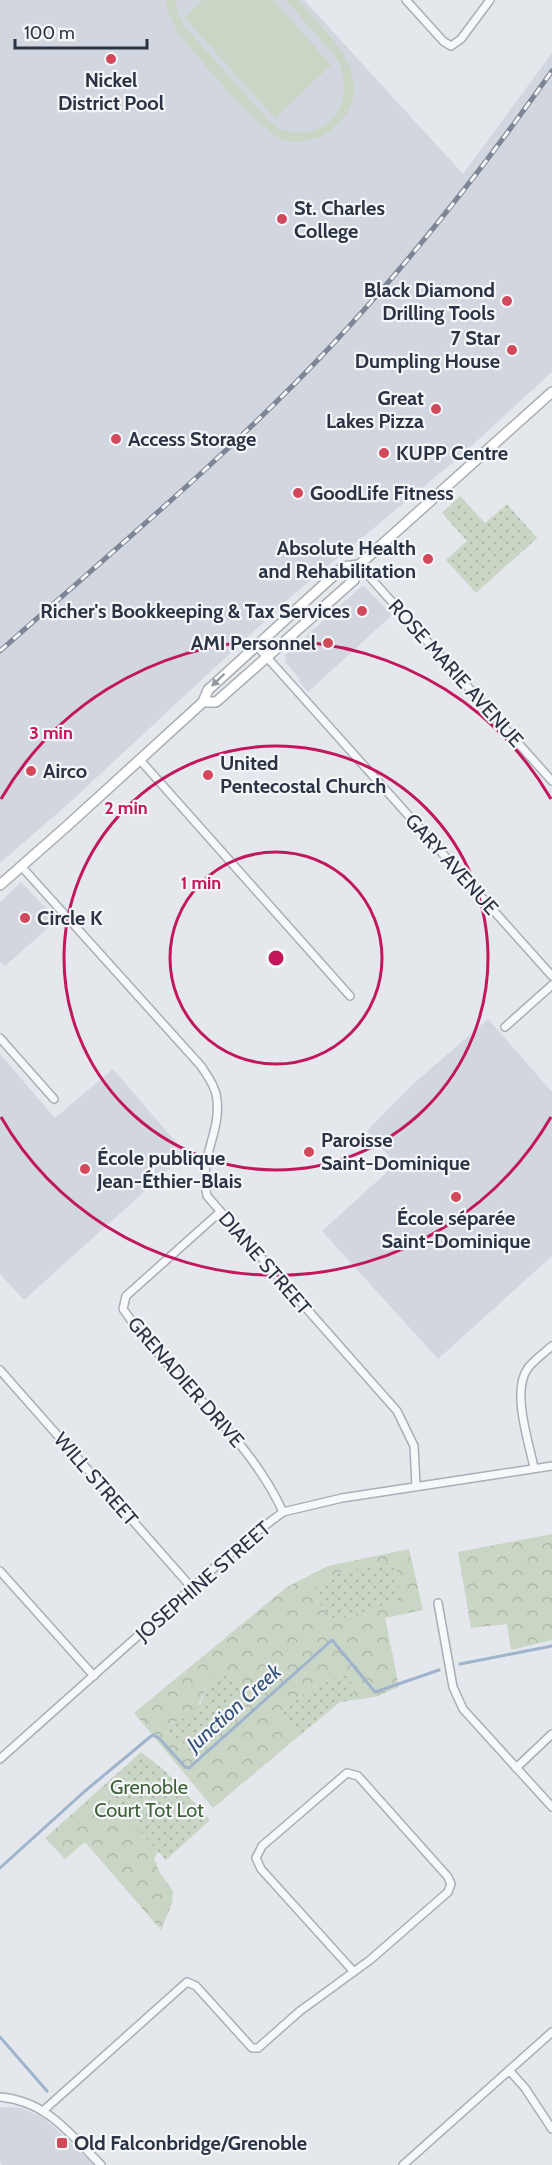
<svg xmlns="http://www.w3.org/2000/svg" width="552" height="2165" viewBox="0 0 552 2165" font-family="Cabin,sans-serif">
  <defs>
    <pattern id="green-dots" width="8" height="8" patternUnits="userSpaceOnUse" patternTransform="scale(1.5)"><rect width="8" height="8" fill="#c9d6c5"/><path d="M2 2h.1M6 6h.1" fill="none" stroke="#adb8ab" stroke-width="1.8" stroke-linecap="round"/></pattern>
    <pattern id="forest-crowns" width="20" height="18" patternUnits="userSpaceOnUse" patternTransform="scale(1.5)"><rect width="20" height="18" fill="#c9d6c5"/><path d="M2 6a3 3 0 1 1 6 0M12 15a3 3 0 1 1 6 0" fill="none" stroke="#adb8ab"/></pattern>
  </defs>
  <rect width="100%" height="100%" fill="#e4e7ec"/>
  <!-- built -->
  <path fill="#d2d6de" d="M0,0H304L463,174L552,53V372L457,459L294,594L68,804L0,863Z
    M363,585L392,615L308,692L299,681L300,679L286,663L285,655Z
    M21,882L57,920L5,966L0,961V902Z
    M488,1019L552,1092V1256L438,1359L322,1231L396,1164L367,1131L412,1085Z
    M0,1054L55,1118L113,1069L186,1154L24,1300L0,1274Z
    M5,2107L22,2108L45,2119L94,2165H2L0,2161V2108Z"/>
  <!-- green -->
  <path fill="url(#green-dots)" d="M460,496L485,523L507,504L537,538L476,593L446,560L467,541L442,513Z
    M379,1563H393L398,1573L401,1601L335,1620L316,1600L312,1589L335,1574Z
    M223,1674L241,1682L247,1693C241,1716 211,1731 197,1751L191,1752L182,1742L164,1731V1726L174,1723L201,1703L207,1684Z
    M350,1674L354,1700L340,1702L299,1736L279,1714L313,1687Z
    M141,1752L165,1771L210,1820L166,1860L100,1789Z"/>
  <!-- forest -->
  <path fill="url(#forest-crowns)" fill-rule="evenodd" d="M552,1534V1640L511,1650L507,1624L471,1628L458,1552Z
    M409,1549L423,1610L385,1618L399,1687L375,1697L354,1700L350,1674L313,1687L279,1714L299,1736L213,1808L134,1713L287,1587L328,1566ZM379,1563H393L398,1574L400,1601L335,1620L316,1600L312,1589L335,1574ZM223,1674L241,1682L247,1693C241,1716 211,1731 197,1751L191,1752L182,1742L164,1731V1726C191,1717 198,1712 207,1684Z
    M100,1789L158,1851L154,1859L160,1873L173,1891L172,1903L161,1930L85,1842L65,1859L45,1838Z"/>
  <!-- pitch -->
  <path fill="#c9d6c5" d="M166,0H175L178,13L185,27L270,122C275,125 280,130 286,131C332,142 359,95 336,57L286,0H298C330,37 385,83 333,129C320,140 297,145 281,139C264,134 188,48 177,30C171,20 167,11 166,0Z
    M203,0H273L331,65L275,118L184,17Z"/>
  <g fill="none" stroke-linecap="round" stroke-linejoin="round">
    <!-- stream -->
    <path stroke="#9fb4cc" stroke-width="3" d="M460,1664L552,1646
      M0,1868L85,1791L150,1737L153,1735L159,1738L185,1767L189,1768L332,1640L375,1692L439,1670
      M0,2037L47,2091"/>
    <!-- minor casing -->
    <g stroke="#a9aeb7" stroke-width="10">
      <path id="minor" d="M406,0L443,41L451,46L461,39L490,0
        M359,565L552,781
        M256,645L552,976
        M140,760L350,996
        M21,866L201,1066C208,1077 216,1087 217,1100C221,1134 198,1157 207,1196L397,1411L414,1446L416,1486
        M505,1027L552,985
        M0,1038L54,1099
        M220,1212L126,1296L123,1309C172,1380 247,1433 283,1512
        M0,1370L192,1588
        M534,1468C529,1442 511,1391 528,1368C534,1360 544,1353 552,1346
        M0,1571L94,1676
        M438,1603L453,1687L463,1709L552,1807
        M0,1759L242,1543L283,1512L342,1498L552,1466
        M516,1768L552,1734
        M509,2070L525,2088L552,2129
        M0,2097C47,2101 70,2134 101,2165
        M44,2110L187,1982L196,1986L252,2048H258L300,2011L370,1960L448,1892L451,1884L448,1877L358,1776L347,1773L262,1846L256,1858L261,1869L354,1972
        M403,2165L552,2032"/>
    </g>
    <!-- secondary casing -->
    <g stroke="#a9aeb7" stroke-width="12">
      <path id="secondary" d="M203,702H216L354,580L359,565L552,392
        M0,885L67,826L203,702L208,690L343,567L359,565"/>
    </g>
    <!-- minor -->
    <use href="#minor" stroke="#f7f8fa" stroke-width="7"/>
    <!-- secondary -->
    <use href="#secondary" stroke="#fff" stroke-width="9"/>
    <!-- rail casing -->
    <g stroke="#7d8696" stroke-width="5">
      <path id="rail" d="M0,651C111,552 228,456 330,347C411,261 484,167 552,71"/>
    </g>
    <!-- rail -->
    <use href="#rail" stroke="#f4f6f9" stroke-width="3" stroke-dasharray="9" stroke-linecap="butt"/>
  </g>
  <!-- one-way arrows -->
  <defs><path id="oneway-solid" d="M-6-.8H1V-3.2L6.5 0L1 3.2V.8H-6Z" transform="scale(1.5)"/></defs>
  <use fill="#959aa2" href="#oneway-solid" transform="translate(218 680) rotate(136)"/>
  <!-- distance rings -->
  <g fill="none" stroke="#c2185b" stroke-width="3">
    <circle cx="276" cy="958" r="106"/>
    <circle cx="276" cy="958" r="212"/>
    <path d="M551 1117A318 318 0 0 1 1 1117M1 799A318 318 0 0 1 551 799"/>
  </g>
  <!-- markers -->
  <g fill="#d1495b" stroke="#f4f6f9" stroke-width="2">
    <circle cx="111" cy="59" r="6"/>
    <circle cx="282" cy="219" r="6"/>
    <circle cx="507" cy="301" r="6"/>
    <circle cx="512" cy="350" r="6"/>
    <circle cx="436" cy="409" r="6"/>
    <circle cx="116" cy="439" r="6"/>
    <circle cx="384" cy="453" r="6"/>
    <circle cx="298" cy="493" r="6"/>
    <circle cx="428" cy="559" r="6"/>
    <circle cx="362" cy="611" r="6"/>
    <circle cx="328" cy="643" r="6"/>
    <circle cx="31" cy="771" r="6"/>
    <circle cx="208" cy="775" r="6"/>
    <circle cx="25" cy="918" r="6"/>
    <circle cx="309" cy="1152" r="6"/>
    <circle cx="85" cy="1169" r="6"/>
    <circle cx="456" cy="1197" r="6"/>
    <rect x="56" y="2137" width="12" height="12" rx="3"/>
  </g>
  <g text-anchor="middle" stroke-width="4.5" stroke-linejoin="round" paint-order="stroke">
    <!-- poi labels -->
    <g font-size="20" font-weight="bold" fill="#2b3445" stroke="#f4f6f9" text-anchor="start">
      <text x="111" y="87" text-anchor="middle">Nickel<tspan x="111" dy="23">District Pool</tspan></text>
      <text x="294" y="215">St. Charles<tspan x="294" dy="23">College</tspan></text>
      <text x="495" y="297" text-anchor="end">Black Diamond<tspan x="495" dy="23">Drilling Tools</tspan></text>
      <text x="500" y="345" text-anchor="end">7 Star<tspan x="500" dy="23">Dumpling House</tspan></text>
      <text x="424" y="405" text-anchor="end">Great<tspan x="424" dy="23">Lakes Pizza</tspan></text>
      <text x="128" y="446">Access Storage</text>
      <text x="396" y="460">KUPP Centre</text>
      <text x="310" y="500">GoodLife Fitness</text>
      <text x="416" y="555" text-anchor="end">Absolute Health<tspan x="416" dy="23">and Rehabilitation</tspan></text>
      <text x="350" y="618" text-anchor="end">Richer's Bookkeeping &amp; Tax Services</text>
      <text x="316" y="650" text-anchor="end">AMI Personnel</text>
      <text x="220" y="770">United<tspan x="220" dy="23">Pentecostal Church</tspan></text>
      <text x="43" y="778">Airco</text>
      <text x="37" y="925">Circle K</text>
      <text x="321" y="1147">Paroisse<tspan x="321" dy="23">Saint-Dominique</tspan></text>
      <text x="97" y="1165">École publique<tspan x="97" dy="23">Jean-Éthier-Blais</tspan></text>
      <text x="456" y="1225" text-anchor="middle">École séparée<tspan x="456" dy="23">Saint-Dominique</tspan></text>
      <text x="74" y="2150">Old Falconbridge/Grenoble</text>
    </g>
    <!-- street labels -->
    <g font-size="20" fill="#2b3445" stroke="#f4f6f9">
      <text transform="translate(456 673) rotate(48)" y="7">ROSE MARIE AVENUE</text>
      <text transform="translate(452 864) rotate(48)" y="7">GARY AVENUE</text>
      <text transform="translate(265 1263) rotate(49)" y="7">DIANE STREET</text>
      <text transform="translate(186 1382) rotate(49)" y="7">GRENADIER DRIVE</text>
      <text transform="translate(96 1479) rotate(49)" y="7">WILL STREET</text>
      <text transform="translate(203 1581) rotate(-41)" y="7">JOSEPHINE STREET</text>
    </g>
    <!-- park labels -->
    <g font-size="20" fill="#3f6138" stroke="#f4f6f9">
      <text x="149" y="1794">Grenoble<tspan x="149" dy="23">Court Tot Lot</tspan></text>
    </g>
    <!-- water labels -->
    <g font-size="21" font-style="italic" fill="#34527a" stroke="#f4f6f9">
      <text transform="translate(234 1708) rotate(-42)" y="7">Junction Creek</text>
    </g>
  </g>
  <circle cx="276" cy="958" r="9" fill="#c2185b" stroke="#f4f6f9" stroke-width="3"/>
  <g font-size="18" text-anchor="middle" font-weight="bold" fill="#c2185b" stroke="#f4f6f9" stroke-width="4.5" stroke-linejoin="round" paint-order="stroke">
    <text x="51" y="739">3 min</text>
    <text x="126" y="814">2 min</text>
    <text x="201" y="889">1 min</text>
  </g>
  <!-- scale -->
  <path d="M15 39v9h132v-9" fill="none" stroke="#2b3445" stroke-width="3"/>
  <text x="24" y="39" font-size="18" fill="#2b3445" stroke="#f4f6f9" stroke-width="4.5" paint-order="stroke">100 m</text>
</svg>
